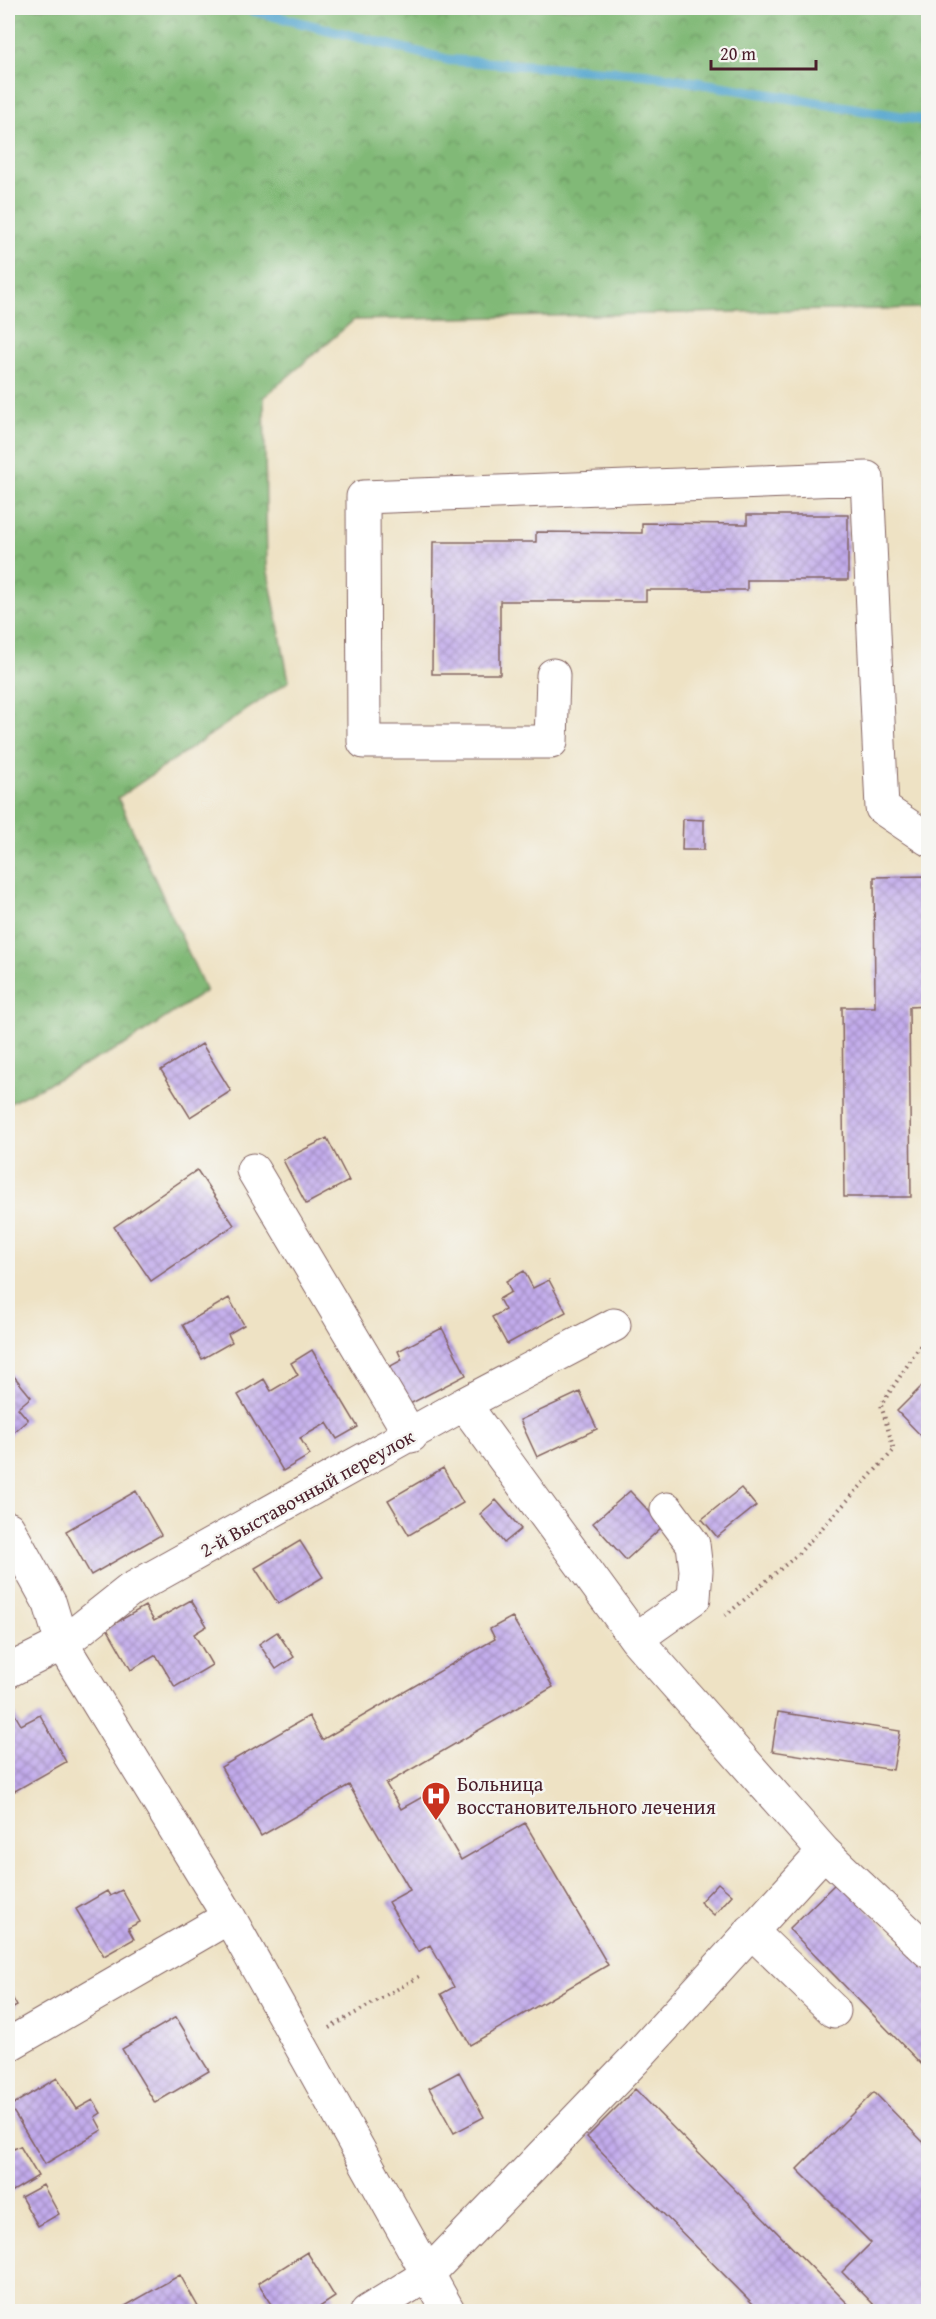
<svg xmlns="http://www.w3.org/2000/svg" width="936" height="2319" viewBox="0 0 936 2319" font-family="'Gentium Book Plus',serif">
  <defs>
    <pattern id="forest-crowns" width="20" height="18" patternUnits="userSpaceOnUse" patternTransform="scale(1.5)"><rect width="20" height="18" fill="#81b977"/><path d="M2 6a3 3 0 1 1 6 0M12 15a3 3 0 1 1 6 0" fill="none" stroke="#6c9662"/></pattern>
    <pattern id="building-cross-hatch" width="8" height="8" patternUnits="userSpaceOnUse" patternTransform="scale(1.5)"><rect width="8" height="8" fill="#c2acec"/><path d="M0 0l8 8M0 8l8-8" fill="none" stroke="#a08bbf"/></pattern>
  </defs>
  <rect width="100%" height="100%" fill="#f6f6f2"/>
  <filter id="ink" filterUnits="userSpaceOnUse"><feTurbulence type="fractalNoise" baseFrequency=".0167" numOctaves="2"/><feDisplacementMap in="SourceGraphic" scale="12" xChannelSelector="R" yChannelSelector="G"/><feConvolveMatrix kernelMatrix="1 2 1 2 8 2 1 2 1" color-interpolation-filters="sRGB"/></filter>
  <filter id="wash" filterUnits="userSpaceOnUse"><feTurbulence type="fractalNoise" baseFrequency=".008" numOctaves="4" result="noise"/><feDisplacementMap in="SourceGraphic" scale="24" xChannelSelector="R" yChannelSelector="G"/><feGaussianBlur stdDeviation="1.35" result="paint"/><feColorMatrix in="noise" values="0 0 0 0 0 0 0 0 0 0 0 0 0 0 0 0 0 1.4 0 .05"/><feComposite in="paint" operator="in"/></filter>
  <g filter="url(#wash)">
    <rect width="100%" height="100%" fill="#eee2c4"/>
    <!-- forest -->
    <path fill="url(#forest-crowns)" stroke="#666c51" stroke-width="1.5" d="M8,8H928V308L354,320L264,397L267,567L289,681L118,798L206,991L126,1044L8,1104Z"/>
    <g fill="none" stroke-linecap="round" stroke-linejoin="round">
      <!-- stream -->
      <path stroke="#53a5ce" stroke-width="10" d="M242,8L449,60L645,74L928,121"/>
    </g>
    <g id="blocks">
      <!-- building -->
      <path fill="url(#building-cross-hatch)" d="M747,515H848V580H747V590H646V601H500V674H432L433,542H536V532L642,533V523L747,524Z
        M683,819L704,820V850H682Z
        M928,876V1006L909,1007L911,1197H844L842,1007H875L874,877Z
        M202,1044L231,1091L190,1117L161,1070Z
        M327,1138L349,1181L306,1204L283,1160Z
        M197,1170L234,1225L151,1281L114,1227Z
        M524,1271L533,1288L549,1280L566,1312L507,1344L492,1317L505,1310L499,1299L511,1292L506,1281Z
        M229,1298L244,1325L228,1334L232,1342L202,1359L183,1325Z
        M442,1328L466,1375L406,1406L387,1368L402,1360L398,1351Z
        M312,1350L358,1427L337,1439L327,1423L300,1438L310,1455L283,1471L238,1395L264,1379L271,1391L298,1375L291,1363Z
        M8,1369L31,1397L18,1408L28,1420L8,1437Z
        M928,1380V1443L897,1411Z
        M580,1392L597,1429L537,1457L520,1420Z
        M443,1468L463,1503L409,1535L388,1500Z
        M741,1488L756,1506L717,1537L702,1519Z
        M136,1491L161,1535L91,1575L66,1531Z
        M630,1491L663,1526L626,1560L593,1523Z
        M496,1500L521,1529L504,1543L480,1514Z
        M300,1541L323,1577L278,1604L255,1568Z
        M191,1600L207,1626L194,1634L212,1665L175,1687L156,1655L131,1670L107,1628L145,1606L154,1621Z
        M512,1617L553,1687L386,1784L401,1809L424,1796L461,1860L525,1823L608,1965L470,2045L441,1994L454,1987L430,1945L418,1952L388,1902L410,1890L349,1785L261,1836L221,1767L309,1716L322,1740L495,1639L490,1629Z
        M277,1632L294,1657L276,1669L259,1644Z
        M9,1704L21,1725L40,1715L66,1762L15,1791L8,1778Z
        M778,1712L900,1731L893,1770L772,1751Z
        M839,1880L928,1971V2071L789,1929Z
        M718,1883L732,1895L714,1915L700,1902Z
        M122,1890L140,1922L128,1928L134,1939L104,1956L76,1909L107,1891L110,1896Z
        M8,1990L17,2006L8,2011Z
        M176,2017L209,2071L155,2103L122,2049Z
        M459,2072L484,2117L454,2133L429,2088Z
        M57,2078L77,2109L93,2100L101,2113L95,2117L102,2130L45,2164L10,2106Z
        M635,2089L856,2312H761L587,2137Z
        M874,2092L928,2147V2312H881L842,2272L871,2243L797,2169Z
        M8,2139L14,2149L20,2146L38,2176L8,2194Z
        M43,2185L59,2214L38,2226L21,2197Z
        M307,2252L335,2297L312,2312H277L258,2283Z
        M180,2275L201,2312H119L118,2310Z"/>
    </g>
  </g>
  <g filter="url(#ink)">
    <use href="#blocks" fill-opacity="0" stroke="#836361" stroke-width="1.5"/>
    <g fill="none" stroke-linecap="round" stroke-linejoin="round">
      <!-- minor casing -->
      <g stroke="#836361" stroke-width="35">
        <path id="minor" d="M553,675L551,742H364L363,497L867,478L882,808L928,839
          M253,1170L411,1436
          M464,1404L636,1639L824,1852L928,1951
          M8,1528L50,1604L62,1644L229,1917L449,2312
          M636,1639L694,1598L696,1570L693,1544L667,1509
          M8,1671L62,1644L130,1590L464,1404L614,1325
          M751,1931L834,2011
          M8,2045L229,1917
          M367,2312L427,2275L636,2058L824,1852"/>
      </g>
      <!-- path -->
      <path stroke="#836361" stroke-width="4" stroke-dasharray="1.5 4.5" stroke-linecap="butt" d="M725,1616L797,1555L894,1450L881,1405L928,1334
        M329,2028L422,1975"/>
      <!-- minor -->
      <use href="#minor" stroke="#fff" stroke-width="33"/>
    </g>
  </g>
  <!-- icons -->
  <defs>
    <g id="hospital-pin" transform="scale(1.5)"><path d="M0 17L-7.5 6A9.5 9.5 0 1 1 7.5 6Z" fill="#c8321e" stroke="#f6f6f2"/><path d="M-5-5h3v3.5h4V-5h3V5h-3V1.5h-4V5h-3Z" fill="#fff"/></g>
  </defs>
  <g fill-rule="evenodd">
    <use href="#hospital-pin" x="436" y="1796"/>
  </g>
  <g text-anchor="middle" stroke-width="5" stroke-linejoin="round" paint-order="stroke">
    <!-- street labels -->
    <g font-size="20" fill="#4a1f2b" stroke="#f6f6f2">
      <text transform="translate(307 1493) rotate(-29)" y="7">2-й Выставочный переулок</text>
    </g>
    <!-- poi labels -->
    <g font-size="20" fill="#4a1f2b" stroke="#f6f6f2" text-anchor="start">
      <text x="457" y="1791">Больница<tspan x="457" dy="23">восстановительного лечения</tspan></text>
    </g>
  </g>
  <!-- margin -->
  <rect width="936" height="2319" fill="none" stroke="#f6f6f2" stroke-width="30"/>
  <!-- scale -->
  <path d="M711 60v9h105v-9" fill="none" stroke="#4a1f2b" stroke-width="3"/>
  <text x="720" y="60" font-size="18" fill="#4a1f2b" stroke="#f6f6f2" stroke-width="4.5" paint-order="stroke">20 m</text>
</svg>
